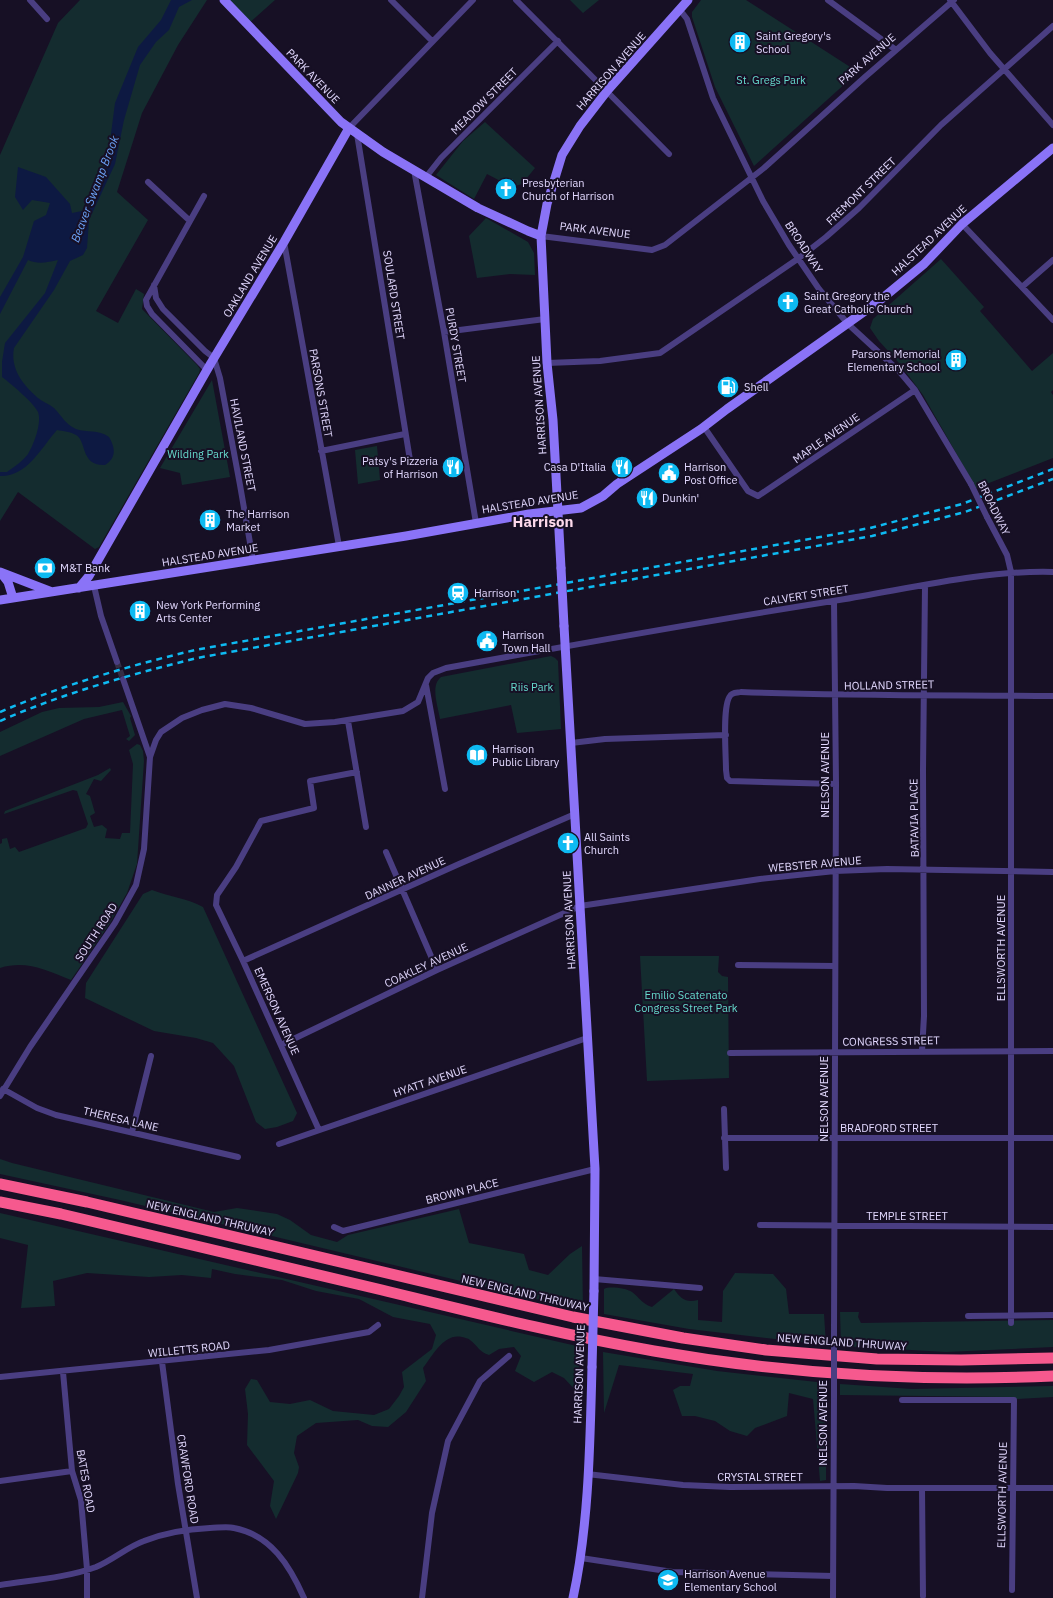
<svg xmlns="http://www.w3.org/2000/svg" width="1053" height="1598" viewBox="0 0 1053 1598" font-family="'IBM Plex Sans',sans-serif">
  <rect width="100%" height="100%" fill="#171025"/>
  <!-- green -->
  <path fill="#142c2f" d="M80,0H207L178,45L142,113L117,192L148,220L96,311L118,323L136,289L144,294L142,309L197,365L200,369L199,373L99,547L95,549L18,492L0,521V155L58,23Z
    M224,0H275L248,24Z
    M570,0H599L583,13Z
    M701,0H746L858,72L754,166L715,87L692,17V12Z
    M485,122L535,168L522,184L512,187L487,174L474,199L436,175L463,141Z
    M486,218L528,242L534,253L535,275L510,274L477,278L469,236Z
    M941,259L984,307L980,311L1032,371L1053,353V390L1051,392L1053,395V458L976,488L923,395L899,363L879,341L870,328L873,319Z
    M212,380L230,477L182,485L180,473L160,468Z
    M377,446L380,480L358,484L355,450Z
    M551,656L555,658L558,661L561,729L517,733L511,705L440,719C438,706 430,686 441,677Z
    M123,702L131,716L130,718L135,735L129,741L126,739L130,736L122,710L84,719L0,756V732L42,712L59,708L99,707Z
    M137,744L140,745L143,751L144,761L137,864L127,893L110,923L71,980C46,970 26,960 0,968V844L2,843V839L7,838L10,849L15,847L19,852L86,828L88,824L77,791L73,790L4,814L5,811L98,775L110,768L111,770L101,781L94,779L86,794L90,796L95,813L90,816L94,827L102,825L107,829L105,838L120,839L122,833H130L133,764L129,750Z
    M152,890C169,897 187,898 203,907L297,1113L293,1121L277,1127L265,1129L256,1122L234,1066L213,1043L196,1038L154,1031L85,998L86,983L143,894Z
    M640,956H719L718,972L722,976L728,977L729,1078L647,1081Z
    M0,1159L12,1163L214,1212L237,1208L277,1214L290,1220L311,1235L337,1242L348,1235L459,1209L469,1243L524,1254L529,1270L548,1275L570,1254L582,1246L583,1310L120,1200L0,1174Z
    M0,1213L581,1347L577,1392L564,1378L552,1372L534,1382L515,1371L521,1356L514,1347L499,1349L489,1355C479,1352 478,1346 470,1340C468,1338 465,1338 462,1337C444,1333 433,1355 423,1368L426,1381L406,1412L388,1427L372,1426L358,1420L316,1423L297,1436L294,1453L299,1467L298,1473L276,1519L270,1506L274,1481L247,1445L248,1414L245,1389L251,1379L257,1380L270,1402L290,1404L310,1400L333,1411L374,1415L389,1409L399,1396L404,1387L402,1372L432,1349L436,1335L430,1324L393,1317L359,1299L316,1291L282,1280L235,1274L212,1269L211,1278L182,1275L149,1277L87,1273L53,1281L55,1306L21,1308L28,1245L0,1238Z
    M735,1273L773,1274L786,1289L789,1314H824L826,1345L689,1329L604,1314V1289C609,1286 626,1288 632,1292C639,1297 642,1304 652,1307L674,1289C681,1299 686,1303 698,1300V1320L722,1322L723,1291Z
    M840,1312H859L858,1317L861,1323L1053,1320V1347L946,1352L841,1346Z
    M603,1352L717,1371L826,1383V1480L820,1481L813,1399L789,1393L787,1416L755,1428L747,1436L730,1431L715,1421L695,1416H682L673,1390L680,1386H690L693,1374L619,1365L604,1413Z
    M840,1384L912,1389L1053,1386V1397L1017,1399L1013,1397L840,1395Z"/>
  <!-- water -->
  <path fill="#0d1942" d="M171,0H192L179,7L169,30L156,42L140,65L124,120L115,164L89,220L87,248L83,255L70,261L54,290L14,348C10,369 23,385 38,398C43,402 49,404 54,408C62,416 65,424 76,429C87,433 98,429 109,437C115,447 117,458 105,465C80,466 87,441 76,435C71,432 63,431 57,430C41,448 27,477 0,476V472H7C14,467 23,461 28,454C34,444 42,423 38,412C34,403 10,383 2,377V362L5,343L45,293L58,260C48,262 38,265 28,260L0,314V297L23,257L34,221L46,215L50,203L32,200L23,210L15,197L18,167L46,177L70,204L72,213L82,211L108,157L115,103L138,47L161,20Z"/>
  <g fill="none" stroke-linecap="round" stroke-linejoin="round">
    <!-- street-tunnel -->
    <path stroke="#352e45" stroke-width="6" stroke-dasharray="6 3" stroke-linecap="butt" d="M117,662L123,679"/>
    <!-- street -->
    <path stroke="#4a3e82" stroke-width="6" d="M30,0L47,19
      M391,0L432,41
      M516,0L669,154
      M828,0L896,50
      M950,0L990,53L1053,125
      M680,10L687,19L713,98L763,201L789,245L819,289L848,324L899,371L915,390L971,484
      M349,128L473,0
      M357,134L410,460
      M414,170L444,332L476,523
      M426,177L441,158L558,41
      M148,182L190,221
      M204,196L146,300L147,306L152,314L207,370
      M962,224L1053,320
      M541,236L652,250L665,245L764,168L865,77L954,0
      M284,242L339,546
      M154,285L156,298L163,309L205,351L214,358L220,378L240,485L253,560
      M1022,287L1053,260
      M444,332L545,319
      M547,363L600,361L660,353L799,258L826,237L859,208L941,125L1053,26
      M704,427L748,491L758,496L915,390
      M321,451L405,434
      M987,517L1007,555L1011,572V1323
      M94,586L101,616L117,662
      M123,679L150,757
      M426,685L445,789
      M348,721L366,827
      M571,743L605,739L726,735
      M836,784L730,781L727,778L726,770C726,755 722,706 730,696C732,692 738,693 741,692C845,696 949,695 1053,696
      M386,852L437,970
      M243,961L459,864L575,814
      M738,965L835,966
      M281,1045L437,970L580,906L760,879L835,871L887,869L1053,872
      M922,1051L924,1016L923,770L925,586
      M730,1053L1053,1051
      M3,1089L37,1108L56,1115L238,1157
      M0,1096L30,1047L115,923L136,885L144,849L150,757L156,740L161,732L182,718L202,710L225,704L251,708L305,724L335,722L403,711L418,702L428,678L433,673L446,668C577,644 707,621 839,600C908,589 983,570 1053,572
      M724,1109L726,1168
      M319,1130L243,961L216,905L217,895L236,867L261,821L314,808L310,781L357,772
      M132,1132L151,1056
      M724,1138H1053
      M279,1144L587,1038
      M760,1225L1053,1227
      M334,1227L343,1231L595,1169
      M594,1279L700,1288
      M968,1316L1053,1315
      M834,1333L836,784L834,601
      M162,1362L178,1484L197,1598
      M63,1372L72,1471L81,1500L87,1569V1598
      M0,1377L269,1350L369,1332L378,1325
      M902,1400H1014L1012,1590
      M587,1474L683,1485L730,1487L854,1486L887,1488H1053
      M0,1481L72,1471
      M922,1488L923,1596
      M581,1558L673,1572L833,1576
      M0,1585C32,1580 66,1578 96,1567C113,1560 127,1547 144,1541C164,1533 189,1529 210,1528C217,1528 227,1526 234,1528C271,1535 290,1566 304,1598
      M422,1598L432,1513L448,1441L480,1381L509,1356
      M833,1598L834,1396"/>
    <!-- secondary -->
    <path stroke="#8a73f7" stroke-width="9" d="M224,0L341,122L383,152L478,208L528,231L541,236
      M561,568L553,420L547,363L541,236L547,204L562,155L580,126L607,91L688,0
      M0,572L52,592
      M1,573L8,582L13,598
      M79,588L89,576L211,363L284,242L349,128
      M0,600L406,536L529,514L581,508L603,496L617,484L701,429L727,409L879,301L924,264L962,224L1053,148
      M564,626L595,1169L594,1291
      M573,1598C589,1525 590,1442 592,1367"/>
    <!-- highway -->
    <path stroke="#f6598e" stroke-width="11" d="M0,1184L87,1202L573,1317L683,1338L766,1350L877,1359L961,1360L1053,1358
      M0,1202L61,1214C168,1240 275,1265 382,1290C472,1312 562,1335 654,1351C785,1374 920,1382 1053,1376"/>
    <!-- rail -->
    <path stroke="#0ebaf2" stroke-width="2.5" stroke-dasharray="6 5" stroke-linecap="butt" d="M0,712C63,685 128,666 195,650L870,528L962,504L1053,469
      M0,721C64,693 129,675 197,658L872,536L965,512L1053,479"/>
    <!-- street-bridge -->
    <path stroke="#4a3e82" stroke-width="6" d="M971,484L987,517
      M834,1333V1396"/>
    <!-- secondary-bridge -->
    <path stroke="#8a73f7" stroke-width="9" d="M561,568L564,626
      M592,1367L594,1291"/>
  </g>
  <!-- icons -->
  <defs>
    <g id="building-disc" transform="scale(1.15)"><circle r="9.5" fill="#0ebaf2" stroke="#171025"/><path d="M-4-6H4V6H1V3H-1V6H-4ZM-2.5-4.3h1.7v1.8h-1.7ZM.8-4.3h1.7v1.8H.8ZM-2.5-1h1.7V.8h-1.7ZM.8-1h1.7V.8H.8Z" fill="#fff"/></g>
    <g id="church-disc" transform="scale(1.15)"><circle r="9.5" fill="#0ebaf2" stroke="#171025"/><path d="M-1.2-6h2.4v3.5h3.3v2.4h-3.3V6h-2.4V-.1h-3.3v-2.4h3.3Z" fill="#fff"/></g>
    <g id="fuel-disc" transform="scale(1.15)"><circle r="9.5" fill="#0ebaf2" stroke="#171025"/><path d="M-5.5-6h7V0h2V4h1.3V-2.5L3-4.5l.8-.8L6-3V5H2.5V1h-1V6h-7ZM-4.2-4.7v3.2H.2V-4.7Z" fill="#fff"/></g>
    <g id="restaurant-disc" transform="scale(1.15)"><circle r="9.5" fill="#0ebaf2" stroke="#171025"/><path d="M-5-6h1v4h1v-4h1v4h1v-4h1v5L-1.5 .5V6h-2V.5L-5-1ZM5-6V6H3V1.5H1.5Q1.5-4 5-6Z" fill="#fff"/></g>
    <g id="civic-disc" transform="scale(1.15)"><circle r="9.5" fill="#0ebaf2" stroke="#171025"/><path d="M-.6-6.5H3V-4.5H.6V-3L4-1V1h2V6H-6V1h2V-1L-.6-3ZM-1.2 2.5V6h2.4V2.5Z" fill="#fff"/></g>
    <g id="bank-disc" transform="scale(1.15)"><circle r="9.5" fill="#0ebaf2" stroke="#171025"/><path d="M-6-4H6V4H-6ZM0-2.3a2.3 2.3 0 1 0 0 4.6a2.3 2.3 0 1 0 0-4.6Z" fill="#fff"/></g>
    <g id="station-disc" transform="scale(1.15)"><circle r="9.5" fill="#0ebaf2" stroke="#171025"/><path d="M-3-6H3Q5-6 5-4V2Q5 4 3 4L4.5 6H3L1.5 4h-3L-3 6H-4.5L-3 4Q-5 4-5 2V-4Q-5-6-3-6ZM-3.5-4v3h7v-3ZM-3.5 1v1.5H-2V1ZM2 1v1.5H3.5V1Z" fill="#fff"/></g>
    <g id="library-disc" transform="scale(1.15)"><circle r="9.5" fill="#0ebaf2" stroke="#171025"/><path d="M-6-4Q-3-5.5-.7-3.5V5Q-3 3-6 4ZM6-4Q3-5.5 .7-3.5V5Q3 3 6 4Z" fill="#fff"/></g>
    <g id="school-disc" transform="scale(1.15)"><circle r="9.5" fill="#0ebaf2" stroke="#171025"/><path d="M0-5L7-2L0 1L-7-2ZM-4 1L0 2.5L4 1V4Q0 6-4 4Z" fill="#fff"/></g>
  </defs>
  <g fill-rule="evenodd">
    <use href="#building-disc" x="740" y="42"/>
    <use href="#church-disc" x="506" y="189"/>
    <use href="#church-disc" x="788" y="302"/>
    <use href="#building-disc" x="956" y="360"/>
    <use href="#fuel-disc" x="728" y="387"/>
    <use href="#restaurant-disc" x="453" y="467"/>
    <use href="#restaurant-disc" x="622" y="467"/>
    <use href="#civic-disc" x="669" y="473"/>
    <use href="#restaurant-disc" x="647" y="498"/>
    <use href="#building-disc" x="210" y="520"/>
    <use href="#bank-disc" x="45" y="568"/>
    <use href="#station-disc" x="458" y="593"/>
    <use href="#building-disc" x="140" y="611"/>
    <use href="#civic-disc" x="487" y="641"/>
    <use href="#library-disc" x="477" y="755"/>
    <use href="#church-disc" x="568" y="843"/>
    <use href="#school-disc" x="668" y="1580"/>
  </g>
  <g text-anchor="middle" stroke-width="4" stroke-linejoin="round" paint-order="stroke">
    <!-- poi labels -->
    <g font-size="11" fill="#e1d7fd" stroke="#171025" text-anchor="start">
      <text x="756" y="40">Saint Gregory's<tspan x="756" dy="13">School</tspan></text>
      <text x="522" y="187">Presbyterian<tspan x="522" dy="13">Church of Harrison</tspan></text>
      <text x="804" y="300">Saint Gregory the<tspan x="804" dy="13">Great Catholic Church</tspan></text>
      <text x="940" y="358" text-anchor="end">Parsons Memorial<tspan x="940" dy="13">Elementary School</tspan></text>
      <text x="744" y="391">Shell</text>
      <text x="438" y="465" text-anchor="end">Patsy's Pizzeria<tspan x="438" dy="13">of Harrison</tspan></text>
      <text x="606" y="471" text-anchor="end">Casa D'Italia</text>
      <text x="684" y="471">Harrison<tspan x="684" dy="13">Post Office</tspan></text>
      <text x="662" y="502">Dunkin'</text>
      <text x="226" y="518">The Harrison<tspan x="226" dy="13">Market</tspan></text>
      <text x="60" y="572">M&amp;T Bank</text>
      <text x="474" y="597">Harrison</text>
      <text x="156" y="609">New York Performing<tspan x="156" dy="13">Arts Center</tspan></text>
      <text x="502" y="639">Harrison<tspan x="502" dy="13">Town Hall</tspan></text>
      <text x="492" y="753">Harrison<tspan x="492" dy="13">Public Library</tspan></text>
      <text x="584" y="841">All Saints<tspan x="584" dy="13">Church</tspan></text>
      <text x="684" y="1578">Harrison Avenue<tspan x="684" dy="13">Elementary School</tspan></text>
    </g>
    <!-- street labels -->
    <g font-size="11" fill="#e1d7fd" stroke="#171025">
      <text transform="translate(867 59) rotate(-41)" y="4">PARK AVENUE</text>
      <text transform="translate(611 71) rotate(-49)" y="4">HARRISON AVENUE</text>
      <text transform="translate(313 76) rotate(46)" y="4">PARK AVENUE</text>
      <text transform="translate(484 101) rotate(-45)" y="4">MEADOW STREET</text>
      <text transform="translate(861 191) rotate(-44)" y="4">FREMONT STREET</text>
      <text transform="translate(595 230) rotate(7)" y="4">PARK AVENUE</text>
      <text transform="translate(929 240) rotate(-43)" y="4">HALSTEAD AVENUE</text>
      <text transform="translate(804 247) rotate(57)" y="4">BROADWAY</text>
      <text transform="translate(250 276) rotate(-59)" y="4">OAKLAND AVENUE</text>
      <text transform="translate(394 295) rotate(81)" y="4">SOULARD STREET</text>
      <text transform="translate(456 345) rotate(80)" y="4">PURDY STREET</text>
      <text transform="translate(321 393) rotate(80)" y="4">PARSONS STREET</text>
      <text transform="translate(539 405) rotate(-94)" y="4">HARRISON AVENUE</text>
      <text transform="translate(826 438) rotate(-35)" y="4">MAPLE AVENUE</text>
      <text transform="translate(243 445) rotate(79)" y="4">HAVILAND STREET</text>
      <text transform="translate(530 502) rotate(-9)" y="4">HALSTEAD AVENUE</text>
      <text transform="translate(994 508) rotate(64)" y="4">BROADWAY</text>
      <text transform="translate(210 555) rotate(-9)" y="4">HALSTEAD AVENUE</text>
      <text transform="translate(806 595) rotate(-9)" y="4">CALVERT STREET</text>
      <text transform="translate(889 685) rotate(-1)" y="4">HOLLAND STREET</text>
      <text transform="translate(825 775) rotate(-90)" y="4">NELSON AVENUE</text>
      <text transform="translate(914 818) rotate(-91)" y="4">BATAVIA PLACE</text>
      <text transform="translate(815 864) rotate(-5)" y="4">WEBSTER AVENUE</text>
      <text transform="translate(405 878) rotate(-25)" y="4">DANNER AVENUE</text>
      <text transform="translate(569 920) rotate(-93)" y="4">HARRISON AVENUE</text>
      <text transform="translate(96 932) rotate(-57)" y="4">SOUTH ROAD</text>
      <text transform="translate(1001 948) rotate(-90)" y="4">ELLSWORTH AVENUE</text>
      <text transform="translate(426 965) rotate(-25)" y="4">COAKLEY AVENUE</text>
      <text transform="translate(277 1011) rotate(66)" y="4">EMERSON AVENUE</text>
      <text transform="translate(891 1041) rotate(-1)" y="4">CONGRESS STREET</text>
      <text transform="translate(430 1081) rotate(-19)" y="4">HYATT AVENUE</text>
      <text transform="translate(824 1099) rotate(-90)" y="4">NELSON AVENUE</text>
      <text transform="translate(121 1119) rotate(13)" y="4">THERESA LANE</text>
      <text x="889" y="1132">BRADFORD STREET</text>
      <text transform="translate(462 1191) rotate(-14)" y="4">BROWN PLACE</text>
      <text x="907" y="1220">TEMPLE STREET</text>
      <text transform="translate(210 1218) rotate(13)" y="4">NEW ENGLAND THRUWAY</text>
      <text transform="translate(525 1293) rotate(13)" y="4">NEW ENGLAND THRUWAY</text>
      <text transform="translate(842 1342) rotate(4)" y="4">NEW ENGLAND THRUWAY</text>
      <text transform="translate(189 1349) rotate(-6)" y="4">WILLETTS ROAD</text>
      <text transform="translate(579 1374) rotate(-88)" y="4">HARRISON AVENUE</text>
      <text transform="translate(823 1423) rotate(-90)" y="4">NELSON AVENUE</text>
      <text x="760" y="1481">CRYSTAL STREET</text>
      <text transform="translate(188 1479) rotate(81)" y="4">CRAWFORD ROAD</text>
      <text transform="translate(86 1481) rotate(80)" y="4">BATES ROAD</text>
      <text transform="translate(1002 1495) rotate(-89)" y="4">ELLSWORTH AVENUE</text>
    </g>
    <!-- park labels -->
    <g font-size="11" fill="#66dacd" stroke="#171025">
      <text x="771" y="84">St. Gregs Park</text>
      <text x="198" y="458">Wilding Park</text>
      <text x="532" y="691">Riis Park</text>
      <text x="686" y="999">Emilio Scatenato<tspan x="686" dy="13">Congress Street Park</tspan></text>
    </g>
    <!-- water labels -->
    <g font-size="12" font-style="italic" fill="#6ba2f7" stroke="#171025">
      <text transform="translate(95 189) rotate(-69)" y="4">Beaver Swamp Brook</text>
    </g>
    <!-- district labels -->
    <g font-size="15" font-weight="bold" fill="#fdd9eb" stroke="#171025">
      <text x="543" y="527">Harrison</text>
    </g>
  </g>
</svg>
